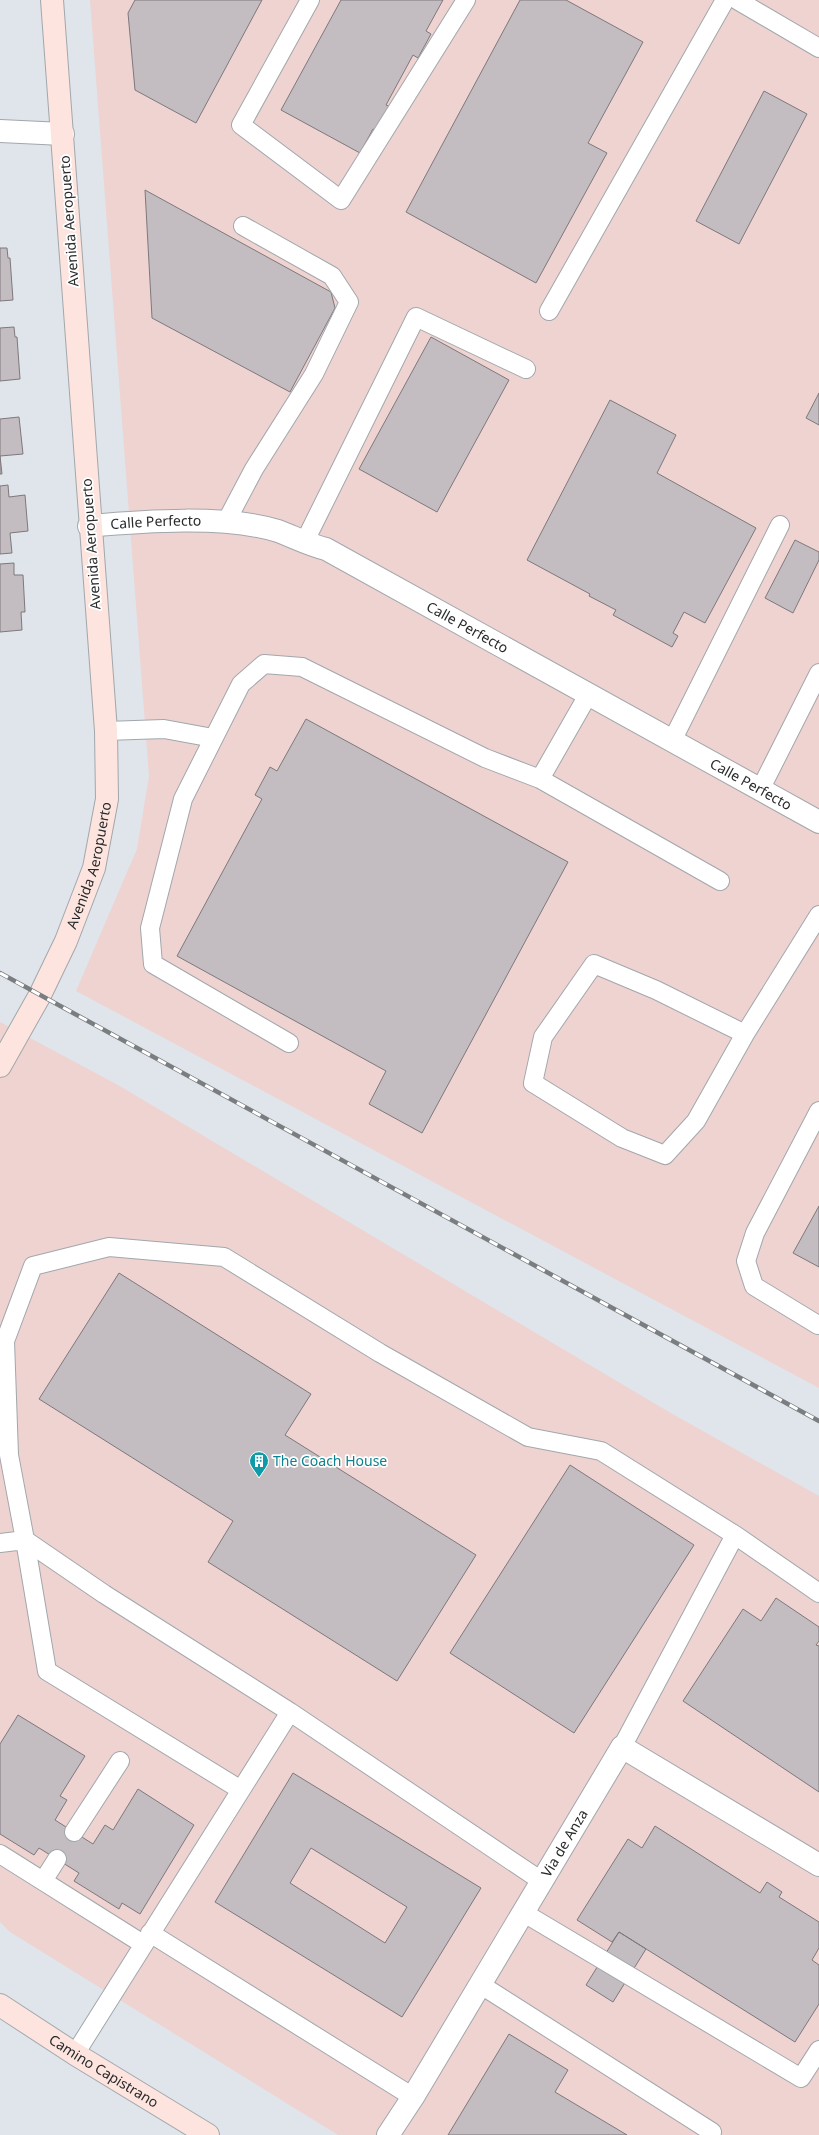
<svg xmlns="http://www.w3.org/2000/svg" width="819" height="2135" viewBox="0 0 819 2135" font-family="'Noto Sans',sans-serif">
  <rect width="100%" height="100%" fill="#dfe5ea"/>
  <!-- commercial -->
  <path fill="#eed3d1" d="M90,0H819V1388L76,991L137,849L149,776Z
    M0,1022L118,1085L669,1412L819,1496V2135H338L10,1932L0,1922Z"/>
  <!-- building -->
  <path fill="#c3bcc0" stroke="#7e787c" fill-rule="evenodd" d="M135,0H262L196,123L135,90L128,13Z
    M341,0H443L426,31L431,34L418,58L413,55L386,105L391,107L378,131L373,129L360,153L281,110Z
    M520,0H566L643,42L588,143L607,153L536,283L406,212Z
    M764,91L807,114L739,244L696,221Z
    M145,190L331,292L335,308L290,392L152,318Z
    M0,248H7L8,258H10L13,300L0,301Z
    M14,327L15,337H17L20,379L0,381V328Z
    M431,337L509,380L437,512L359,469Z
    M819,393V425L806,418Z
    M610,400L676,435L657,473L756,528L705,623L684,612L673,633L678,636L672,647L613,615L616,610L589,596L590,594L527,560Z
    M19,417L23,454L0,456L2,474H0V419Z
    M8,485L9,497L25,495L28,531L10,533L12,553L0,554V486Z
    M795,540L819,552V560L793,613L765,598Z
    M14,563V575H23L25,612H21L22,630L0,632V564Z
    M306,719L568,862L422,1133L369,1104L386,1071L177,956L262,799L255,795L270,767L277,771Z
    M819,1206V1267L793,1253Z
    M119,1273L311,1394L285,1435L476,1555L397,1681L208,1562L233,1521L39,1399Z
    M570,1465L694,1545L574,1733L450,1653Z
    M776,1598L819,1627V1641L816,1645L819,1646V1792L683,1701L743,1609L761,1621Z
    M18,1715L85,1756L60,1796L67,1800L55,1820L93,1844L105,1825L113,1830L138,1789L194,1825L140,1914L122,1903L119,1909L74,1881L79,1873L39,1848L34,1855L0,1834V1744Z
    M293,1773L481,1888L402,2017L215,1902ZM311,1848L407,1907L385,1943L290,1883Z
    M655,1826L760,1893L767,1882L782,1892L779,1897L819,1922V1948L812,1960L819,1965V2004L795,2042L619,1932L612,1942L577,1920L628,1839L642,1848Z
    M619,1932L646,1949L613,2002L586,1985Z
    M509,2034L568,2070L555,2092L627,2135H448Z"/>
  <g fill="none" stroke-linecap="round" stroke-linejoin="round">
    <!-- lane casing -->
    <g stroke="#a2a7ac" stroke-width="20">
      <path id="lane" d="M310,0L241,125L341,200L466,0
        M737,0L819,48
        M549,311L725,0
        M226,522L254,469L314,374L349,302L332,276L243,226
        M304,543L416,317L526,369
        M106,731L164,729L213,738
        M672,741L780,525
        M540,779L720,881
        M760,790L819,673
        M745,1034L656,990L594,964L543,1037L533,1083L622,1138L665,1155L696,1121L745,1034L819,915
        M289,1043L153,964L150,928L183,799L241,684L264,664L302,667L485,758L540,779L588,695
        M818,1325L754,1286L746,1261L755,1233L819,1111
        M735,1535L819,1593
        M0,1543L25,1540L47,1671L241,1790
        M290,1712L104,1594L25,1540L9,1455L5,1341L33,1266L109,1247L224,1257L380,1353L528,1437L601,1451L735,1535L622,1747
        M74,1832L120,1761
        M0,1854L143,1944
        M43,1881L57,1859
        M524,1913L801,2078L819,2050
        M150,1933L413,2097
        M481,1985L712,2132
        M75,2054L290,1712L543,1882"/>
    </g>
    <!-- street casing -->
    <g stroke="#a2a7ac" stroke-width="24">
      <g id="street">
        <path d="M0,131L63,134"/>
        <path id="s1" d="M89,526C144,521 226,515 278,531C294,537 309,545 326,549L819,822"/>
        <path id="s2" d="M388,2135L413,2097L622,1747L819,1865"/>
      </g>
    </g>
    <!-- secondary casing -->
    <g stroke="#a2a7ac" stroke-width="24">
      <g id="secondary">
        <path id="s3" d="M0,1066L40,995L66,941L94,868L107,799L106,731L52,0"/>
        <path id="s4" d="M0,2005L75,2054L208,2135"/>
      </g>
    </g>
    <!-- lane -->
    <use href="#lane" stroke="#fff" stroke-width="18"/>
    <!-- street -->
    <use href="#street" stroke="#fff" stroke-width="22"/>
    <!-- secondary -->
    <use href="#secondary" stroke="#fde4de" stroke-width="22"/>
    <!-- rail casing -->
    <g stroke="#7a7e81" stroke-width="4.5">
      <path id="rail" d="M0,973L819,1421"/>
    </g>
    <!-- rail -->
    <use href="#rail" stroke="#fff" stroke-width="3" stroke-dasharray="9" stroke-linecap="butt"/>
  </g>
  <!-- icons -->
  <defs>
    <g id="building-pin" transform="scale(1)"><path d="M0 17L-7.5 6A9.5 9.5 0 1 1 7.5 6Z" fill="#0f9aa8" stroke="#fff"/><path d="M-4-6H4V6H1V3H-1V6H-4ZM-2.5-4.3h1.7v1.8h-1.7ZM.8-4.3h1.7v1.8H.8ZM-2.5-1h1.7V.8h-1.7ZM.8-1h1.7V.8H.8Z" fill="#fff"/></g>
  </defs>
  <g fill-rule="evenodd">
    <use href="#building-pin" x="259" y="1461"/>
  </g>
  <g text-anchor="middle" stroke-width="3.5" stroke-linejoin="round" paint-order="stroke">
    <!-- street labels -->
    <g font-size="14" fill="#282a2c" stroke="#fff">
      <text transform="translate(69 221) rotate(-94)" y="5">Avenida Aeropuerto</text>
      <text dy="5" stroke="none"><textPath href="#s1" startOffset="67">Calle Perfecto</textPath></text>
      <text transform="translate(91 544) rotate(-94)" y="5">Avenida Aeropuerto</text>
      <text dy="5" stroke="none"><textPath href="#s1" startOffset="403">Calle Perfecto</textPath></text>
      <text dy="5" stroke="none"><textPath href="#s1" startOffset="727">Calle Perfecto</textPath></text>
      <text dy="5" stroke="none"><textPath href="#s3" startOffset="221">Avenida Aeropuerto</textPath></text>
      <text dy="5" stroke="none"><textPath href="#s2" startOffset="341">Via de Anza</textPath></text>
      <text dy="5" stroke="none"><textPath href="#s4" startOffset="123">Camino Capistrano</textPath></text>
    </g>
    <!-- culture labels -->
    <g font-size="14" fill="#0d838f" stroke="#fff" text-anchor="start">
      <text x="273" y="1466">The Coach House</text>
    </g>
  </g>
</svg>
